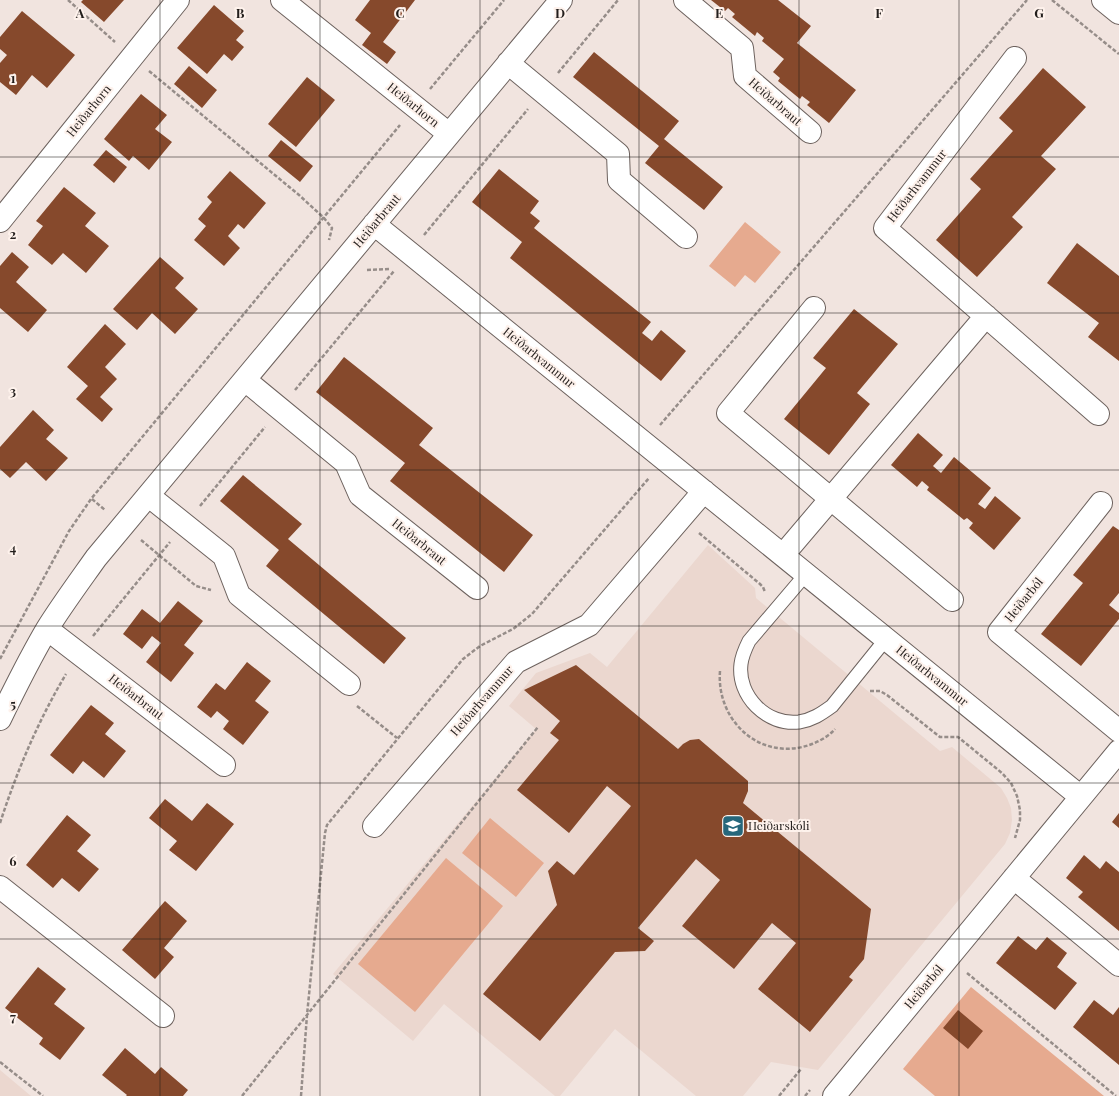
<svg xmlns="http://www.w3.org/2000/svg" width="1119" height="1096" viewBox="0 0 1119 1096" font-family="'Playfair Display',serif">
  <rect width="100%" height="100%" fill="#f1e4df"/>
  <!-- built -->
  <path fill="#ebd7cf" d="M708,545L755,588L756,598L940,751L952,747L1001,788L1007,798L1011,808L1012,820L1010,833L1005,844L818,1070L771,1062L743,1096H696L615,1029L560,1096H555L444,1004L413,1041L333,974L536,729L509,706L536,673L590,653L607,667Z
    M0,1070L31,1096H0Z"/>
  <!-- green -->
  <path fill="#e6aa8f" d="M745,222L781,252L755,283L745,275L735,287L709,266Z
    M490,818L544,863L516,897L462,853Z
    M446,858L503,906L415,1012L358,964Z
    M971,987L1104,1096H935L903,1069Z"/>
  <!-- building -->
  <path fill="#86492c" d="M83,0H124L104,22L81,2Z
    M370,0H415L383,42L396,52L387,64L362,45L371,33L355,20Z
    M711,0H778L811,26L797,43L856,90L829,123L807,105L810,102L802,96L800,99L778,81L780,78L773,72L784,59L762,41L764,38L757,32L755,36L732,17L735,14L728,8L725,11Z
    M214,5L244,31L236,40L244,47L232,61L224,54L207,74L177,48Z
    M22,11L75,55L47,88L32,75L16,95L0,82V63L7,55L0,49V37Z
    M594,52L679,121L664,139L723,187L704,210L645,163L659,146L573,77Z
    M189,66L217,90L202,108L174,84Z
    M1043,68L1086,107L1041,156L1056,169L1012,217L1023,227L977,277L936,240L981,189L970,179L1013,131L999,118Z
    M307,77L335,100L296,147L268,124Z
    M141,94L167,115L155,129L172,142L149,170L133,156L129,161L104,139Z
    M281,140L313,166L300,182L268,156Z
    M106,150L127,167L114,183L93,165Z
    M499,169L539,201L530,213L540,221L534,228L651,322L642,333L652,341L661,330L686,351L661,381L510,258L522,242L472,202Z
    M230,171L266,203L244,229L238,224L228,236L240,248L224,266L194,240L206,226L198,219L212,202L207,197Z
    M64,187L96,213L85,226L109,246L86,273L63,253L52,265L28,245L43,226L36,221Z
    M1077,243L1119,276V361L1088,337L1099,323L1047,283Z
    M12,252L29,267L16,282L47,310L28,332L0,308V266Z
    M160,257L184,278L175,288L198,309L175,334L152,313L137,330L113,309Z
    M854,309L898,344L857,393L870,404L829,455L784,419L826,368L813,358Z
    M105,324L126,344L105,367L117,379L100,397L113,409L102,422L76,399L88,386L67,367Z
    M344,357L433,428L419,445L533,535L504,572L390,481L405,463L316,392Z
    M33,410L54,430L46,439L68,458L46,481L26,462L10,478L0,469V447Z
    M918,433L943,455L933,466L941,473L954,457L991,488L978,504L985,509L995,496L1021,518L994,550L969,528L973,523L967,518L964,520L927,490L929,487L922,481L917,487L891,465Z
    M243,475L302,524L288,539L406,638L384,664L266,566L279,550L220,501Z
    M1113,526L1119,530V593L1109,605L1119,613V619L1081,666L1041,634L1083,583L1073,575Z
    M178,601L203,621L184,645L194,653L171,682L146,662L161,643L152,636L142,649L123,634L142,609L160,623Z
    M247,662L271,681L255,701L269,712L243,745L223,729L229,721L217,711L211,718L197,707L216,683L225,690Z
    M576,665L678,749L683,744L690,740L699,739L748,781V791L743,803L871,909L864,959L849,977L853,980L810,1032L758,989L796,943L772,923L734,969L682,926L720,880L696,859L638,928L654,941L645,951L615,952L540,1041L483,994L557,905L548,871L557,861L574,875L631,806L607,786L569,833L517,790L559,740L550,733L560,721L524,690Z
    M91,705L114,723L105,734L126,751L104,778L83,761L73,774L50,755Z
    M165,799L192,821L207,803L234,824L196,871L169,850L177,841L149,818Z
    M1119,813V828L1112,822Z
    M67,815L91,835L77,851L99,869L79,892L62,878L53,888L26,865Z
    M1084,855L1100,869L1106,861L1119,872V931L1078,897L1083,892L1066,878Z
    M165,901L187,921L164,948L174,957L155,979L122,950Z
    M1018,936L1036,950L1047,937L1067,953L1057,967L1077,983L1055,1010L996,963Z
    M38,967L66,989L54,1004L85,1028L60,1060L39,1044L43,1038L5,1008Z
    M1094,1000L1113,1015L1119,1007V1065L1073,1027Z
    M958,1010L983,1031L968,1049L943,1028Z
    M125,1048L155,1074L161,1067L188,1090L183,1096H126L127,1095L102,1075Z"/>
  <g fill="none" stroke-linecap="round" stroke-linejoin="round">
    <!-- lane casing -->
    <g stroke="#6d625e" stroke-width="15">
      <path id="lane" d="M806,574L749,641C745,649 742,656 741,664C737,696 767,726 799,722C812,720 821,714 832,706L886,639"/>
    </g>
    <!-- street casing -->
    <g stroke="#6d625e" stroke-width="24">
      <path id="street" d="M282,0L449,134
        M685,0L742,48L745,76L810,132
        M1103,0L1119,13
        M1015,58L885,228L1098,414
        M508,63L618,154L619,180L686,237
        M0,221L178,0
        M374,224L1081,797
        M814,308L728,413L952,600
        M245,380L346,463L360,495L477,588
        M149,496L224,556L239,595L349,684
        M1101,503L999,632L1119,731
        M783,555L986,316
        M47,629L224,765
        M0,719C15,688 30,658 47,629C62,605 79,582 96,558L561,0
        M374,826L516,662L589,625L704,491
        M1014,878L1119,965
        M0,887L163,1016
        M834,1096L1119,751"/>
    </g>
    <!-- path -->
    <path stroke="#968d89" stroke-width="2.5" stroke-dasharray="4 2" stroke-linecap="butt" d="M68,0L115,42
      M1052,0L1119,54
      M149,71L299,195L324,218L332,228L329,240
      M558,73L618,0
      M430,89L504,0
      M424,235L528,109
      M367,270L390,269
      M295,390L394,271
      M660,425L1027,0
      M92,499L105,510
      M200,506L265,427
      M699,533L760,584L763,587L765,592
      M141,540L196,586L211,590
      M93,636L170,542
      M0,659L69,531L91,499L400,125
      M720,671C716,722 762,763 812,744C820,741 829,736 835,729
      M870,691H880L887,695L940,737H958L1002,773L1011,783L1017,796L1020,810V820L1015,838
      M357,706L397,738
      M0,823C17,771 38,721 66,674
      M967,973L1116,1096
      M0,1062L43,1096
      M242,1096L538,727
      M301,1096L307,1015L325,833L327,825L463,659L480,646L513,629L532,614L649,478
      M779,1096L801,1069
      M805,1096L810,1090"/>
    <!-- lane -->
    <use href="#lane" stroke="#fff" stroke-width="13"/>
    <!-- street -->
    <use href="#street" stroke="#fff" stroke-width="22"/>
  </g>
  <!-- grid -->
  <path fill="none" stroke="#231e1c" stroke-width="1" stroke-opacity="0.55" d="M160,0V1096M320,0V1096M480,0V1096M639,0V1096M799,0V1096M959,0V1096M0,157H1119M0,313H1119M0,470H1119M0,626H1119M0,783H1119M0,939H1119"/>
  <!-- icons -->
  <defs>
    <g id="school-square" transform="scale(1.15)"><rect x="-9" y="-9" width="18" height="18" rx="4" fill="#26677b" stroke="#fef2ec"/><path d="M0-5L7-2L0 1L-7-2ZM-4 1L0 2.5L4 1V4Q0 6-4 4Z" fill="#fff"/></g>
  </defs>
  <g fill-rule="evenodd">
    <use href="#school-square" x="733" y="826"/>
  </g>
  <g text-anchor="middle" stroke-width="4" stroke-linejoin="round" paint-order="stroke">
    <!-- street labels -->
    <g font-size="12" fill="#231e1c" stroke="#fef2ec">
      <text transform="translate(775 102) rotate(41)" y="4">Heiðarbraut</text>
      <text transform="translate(413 105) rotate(39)" y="4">Heiðarhorn</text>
      <text transform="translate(89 111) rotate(-51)" y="4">Heiðarhorn</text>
      <text transform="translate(917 186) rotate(-52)" y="4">Heiðarhvammur</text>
      <text transform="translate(377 221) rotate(-50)" y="4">Heiðarbraut</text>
      <text transform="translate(539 358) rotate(39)" y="4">Heiðarhvammur</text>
      <text transform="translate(419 542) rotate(39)" y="4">Heiðarbraut</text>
      <text transform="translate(1024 600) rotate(-51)" y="4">Heiðarból</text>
      <text transform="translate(932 676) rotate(39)" y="4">Heiðarhvammur</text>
      <text transform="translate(136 697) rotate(38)" y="4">Heiðarbraut</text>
      <text transform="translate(482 701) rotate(-49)" y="4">Heiðarhvammur</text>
      <text transform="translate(924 987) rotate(-50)" y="4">Heiðarból</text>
    </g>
    <!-- poi labels -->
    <g font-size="12" fill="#231e1c" stroke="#fef2ec" text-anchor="start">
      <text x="748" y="830">Heiðarskóli</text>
    </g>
  </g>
  <g font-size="13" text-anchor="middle" font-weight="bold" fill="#231e1c" stroke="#fef2ec" stroke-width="4" stroke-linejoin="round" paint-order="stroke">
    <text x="80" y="18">A</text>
    <text x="240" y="18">B</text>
    <text x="400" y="18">C</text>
    <text x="560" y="18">D</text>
    <text x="719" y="18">E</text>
    <text x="879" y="18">F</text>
    <text x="1039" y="18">G</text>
    <text x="13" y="83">1</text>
    <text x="13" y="239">2</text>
    <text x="13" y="396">3</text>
    <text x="13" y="553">4</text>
    <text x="13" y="709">5</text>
    <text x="13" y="866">6</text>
    <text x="13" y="1022">7</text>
  </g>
</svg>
